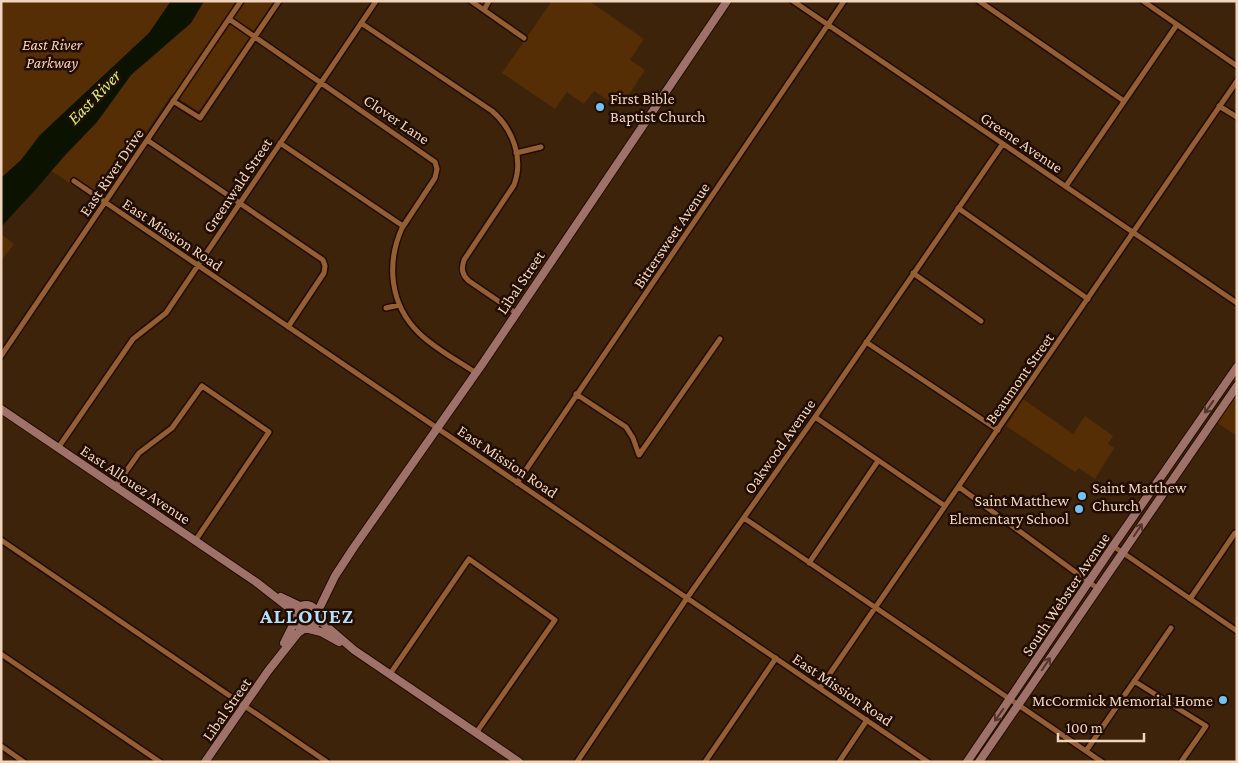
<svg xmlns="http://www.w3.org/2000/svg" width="1238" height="763" viewBox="0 0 1238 763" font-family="'Crimson Pro',serif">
  <rect width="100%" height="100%" fill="#3e230b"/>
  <!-- green -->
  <path fill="#552e05" d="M1,1H171L149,33L40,135L21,160L1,178Z
    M204,1H274L200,110L197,111L172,94L104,194L100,195L74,178L70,183L51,171L97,122L131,75L191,23Z
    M552,1H589L644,39L630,60L645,70L620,108L594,91L584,104L567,92L555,109L502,73Z
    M1,234L14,244L1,261Z
    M1237,386V436L1213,420Z
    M1023,399L1073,434L1085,416L1113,436L1108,444L1114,448L1095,479L1079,468L1075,472L1006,426Z"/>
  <!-- water -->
  <path fill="#0c1200" d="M171,1H204L191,23L131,75L97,122L65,155L37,188L1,227V178L21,160L40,135L149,33Z"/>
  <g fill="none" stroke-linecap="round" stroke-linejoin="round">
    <!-- street casing -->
    <g stroke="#230b00" stroke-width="8">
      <path id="street" d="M471,1L524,38
        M793,1L1237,303
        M979,1L1124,101
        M1143,1L1237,66
        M484,10L489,1
        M229,19L435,162L437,169L435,178L402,228C386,264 390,305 419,333C435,349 457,360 476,373
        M361,23L492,111C513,129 524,159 514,185L464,260C461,269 462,275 469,281L516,313
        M173,101L200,118L279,1
        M1219,106L1237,117
        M147,140L323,260L325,266L324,273L288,327
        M280,143L403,226
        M516,153L541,147
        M74,181L928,762
        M1066,186L1176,26
        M958,208L1088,299
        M913,273L981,321
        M386,308L399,305
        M866,342L998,430
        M1,356L241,1
        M576,394L626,427L633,438L639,455L720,339
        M815,417L945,506
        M58,448L133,339L166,313L376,1
        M517,483L844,1
        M115,487L139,453L172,428L202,386L269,432L195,541
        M959,487L1097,588
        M744,518L1102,762
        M1,540L327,762
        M1113,546L1237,631
        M809,563L878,461
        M1190,599L1235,533L1237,534
        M1,654L160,762
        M390,674L469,559L555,620L476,733
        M1134,681L1206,726L1181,762
        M820,688L1237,81
        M1,746L24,762
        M1086,751L1171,628
        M577,762L687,598L815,417L1002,145
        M705,762L776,658
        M839,762L867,720"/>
    </g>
    <!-- secondary casing -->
    <g stroke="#230b00" stroke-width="10">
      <path id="secondary" d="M1,409L256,582L292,610L295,616
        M281,597L302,607
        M294 617a12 12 0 1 1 24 0a12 12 0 1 1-24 0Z
        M317,613L335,576L354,547L483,363L727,1
        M318,619L354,650L519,762
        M309,629L321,632L339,642
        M284,643L295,621
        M205,762L268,671L298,633L304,629
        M967,762L1113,546L1237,367
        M979,762L1237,386"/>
    </g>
    <!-- street -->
    <use href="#street" stroke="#935f33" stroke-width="5"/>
    <!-- secondary -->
    <use href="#secondary" stroke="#9e7268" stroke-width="8"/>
  </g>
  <!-- one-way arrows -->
  <defs><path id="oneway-shaft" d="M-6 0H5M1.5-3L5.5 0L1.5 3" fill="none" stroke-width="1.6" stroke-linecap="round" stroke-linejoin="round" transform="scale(1.25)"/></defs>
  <g stroke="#53352a">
    <use href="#oneway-shaft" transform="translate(1209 407) rotate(125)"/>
    <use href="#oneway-shaft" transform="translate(1138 530) rotate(-56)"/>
    <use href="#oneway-shaft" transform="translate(1046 664) rotate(-56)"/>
    <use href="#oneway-shaft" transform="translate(999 715) rotate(125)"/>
  </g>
  <!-- markers -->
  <g fill="#73c1f6" stroke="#210d00" stroke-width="2">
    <circle cx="600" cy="107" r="5"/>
    <circle cx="1082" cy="496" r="5"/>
    <circle cx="1079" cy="509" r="5"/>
    <circle cx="1223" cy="700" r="5"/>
  </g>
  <g text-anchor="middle" stroke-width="5" stroke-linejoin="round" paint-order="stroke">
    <!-- park labels -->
    <g font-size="16" font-style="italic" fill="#fbd1b0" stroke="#210d00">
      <text x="52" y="50">East River<tspan x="52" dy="18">Parkway</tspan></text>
    </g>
    <!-- poi labels -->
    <g font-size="16" fill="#f1d4bd" stroke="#210d00" text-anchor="start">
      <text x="610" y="104">First Bible<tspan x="610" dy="18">Baptist Church</tspan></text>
      <text x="1092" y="493">Saint Matthew<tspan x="1092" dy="18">Church</tspan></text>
      <text x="1069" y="506" text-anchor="end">Saint Matthew<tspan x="1069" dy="18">Elementary School</tspan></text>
      <text x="1213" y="706" text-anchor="end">McCormick Memorial Home</text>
    </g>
    <!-- street labels -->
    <g font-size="16" fill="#f1d4bd" stroke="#210d00">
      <text transform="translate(397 119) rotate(34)" y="6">Clover Lane</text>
      <text transform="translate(1022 142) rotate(34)" y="6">Greene Avenue</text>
      <text transform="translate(111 172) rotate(-56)" y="6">East River Drive</text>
      <text transform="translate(237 185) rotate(-56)" y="6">Greenwald Street</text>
      <text transform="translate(173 234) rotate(34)" y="6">East Mission Road</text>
      <text transform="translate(671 235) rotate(-56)" y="6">Bittersweet Avenue</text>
      <text transform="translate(520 282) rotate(-56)" y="6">Libal Street</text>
      <text transform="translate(1019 378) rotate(-55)" y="6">Beaumont Street</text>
      <text transform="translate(779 446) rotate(-55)" y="6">Oakwood Avenue</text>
      <text transform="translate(508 461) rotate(34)" y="6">East Mission Road</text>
      <text transform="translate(136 484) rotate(34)" y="6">East Allouez Avenue</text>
      <text transform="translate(1065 594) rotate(-56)" y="6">South Webster Avenue</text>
      <text transform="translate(843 689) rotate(34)" y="6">East Mission Road</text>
      <text transform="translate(226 709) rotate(-55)" y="6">Libal Street</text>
    </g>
    <!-- water labels -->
    <g font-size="18" font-style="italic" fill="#d3f06c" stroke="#210d00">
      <text transform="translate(94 97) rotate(-46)" y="6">East River</text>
    </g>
    <!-- district labels -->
    <g font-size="21" font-weight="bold" letter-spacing="1" fill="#b6dffe" stroke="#210d00">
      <text x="307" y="623">ALLOUEZ</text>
    </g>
  </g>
  <!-- border -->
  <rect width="1238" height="763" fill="none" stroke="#f1d4bd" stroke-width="5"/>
  <!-- scale -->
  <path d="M1058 733v8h86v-8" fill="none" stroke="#f1d4bd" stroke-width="2.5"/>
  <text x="1066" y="733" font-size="15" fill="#f1d4bd" stroke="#210d00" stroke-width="4" paint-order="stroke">100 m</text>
</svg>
